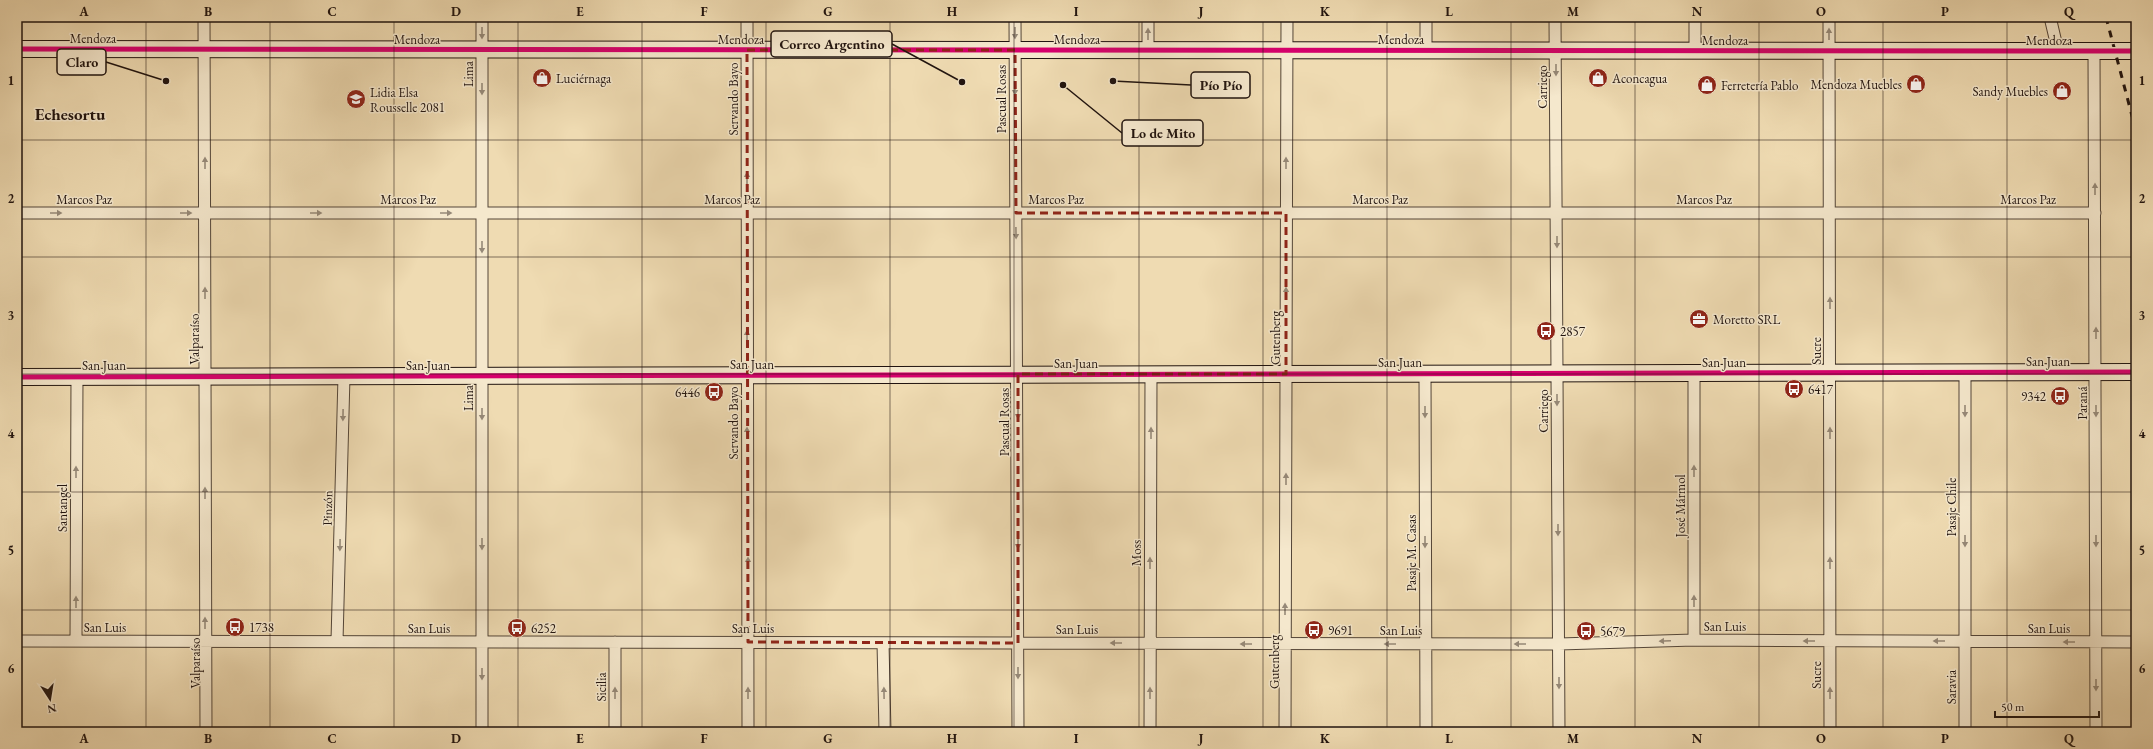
<svg xmlns="http://www.w3.org/2000/svg" width="2153" height="749" viewBox="0 0 2153 749" font-family="'EB Garamond',serif">
  <rect width="100%" height="100%" fill="#efdbb2"/>
  <filter id="stains"><feTurbulence type="fractalNoise" baseFrequency=".005" numOctaves="4"/><feColorMatrix values="0 0 0 0 .2 0 0 0 0 .09 0 0 0 0 .02 0 0 0 .5 -.17"/></filter>
  <radialGradient id="worn" r=".72"><stop offset=".6" stop-color="#630" stop-opacity="0"/><stop offset="1" stop-color="#630" stop-opacity=".3"/></radialGradient>
  <g fill="none" stroke-linecap="round" stroke-linejoin="round">
    <!-- minor casing -->
    <g stroke="#544638" stroke-width="13">
      <path id="minor" d="M204,17L206,732
        M747,17L748,732
        M1015,17L1018,732
        M1426,17V50
        M1555,17L1559,732
        M1829,17L1830,732
        M2050,17L2058,51
        M1148,50V17
        M1695,51V17
        M2094,51L2096,732
        M17,213H2095
        M1425,373L1426,732
        M1694,640V373
        M17,641L1559,644L1694,640L2136,642
        M76,641L77,376
        M337,641L344,376
        M615,642V732
        M883,643L885,732
        M482,732V17
        M1150,732L1151,374
        M1285,732L1287,17
        M1965,732V372"/>
    </g>
    <!-- secondary casing -->
    <g stroke="#21140f" stroke-width="18">
      <path id="secondary" d="M17,49L2136,51
        M17,377L2136,372"/>
    </g>
    <!-- minor -->
    <use href="#minor" stroke="#f5e8cd" stroke-width="11"/>
    <!-- secondary -->
    <use href="#secondary" stroke="#f5e8cd" stroke-width="16"/>
    <!-- rail -->
    <path stroke="#21140f" stroke-width="3" stroke-dasharray="7 7" stroke-linecap="butt" d="M2106,17L2136,131"/>
    <!-- cycleway casing -->
    <g stroke="#f5e8cd" stroke-width="8">
      <path id="cycleway" d="M17,49L2136,51
        M17,377L2136,372"/>
    </g>
    <!-- cycleway -->
    <use href="#cycleway" stroke="#d6006c" stroke-width="5"/>
  </g>
  <!-- one-way arrows -->
  <defs><path id="oneway-solid" d="M-6-.8H1V-3.2L6.5 0L1 3.2V.8H-6Z"/></defs>
  <g fill="#968978">
    <use href="#oneway-solid" transform="translate(482 33) rotate(90)"/>
    <use href="#oneway-solid" transform="translate(1015 33) rotate(90)"/>
    <use href="#oneway-solid" transform="translate(1148 34) rotate(-90)"/>
    <use href="#oneway-solid" transform="translate(1829 34) rotate(-90)"/>
    <use href="#oneway-solid" transform="translate(1556 70) rotate(90)"/>
    <use href="#oneway-solid" transform="translate(482 89) rotate(90)"/>
    <use href="#oneway-solid" transform="translate(1015 89) rotate(90)"/>
    <use href="#oneway-solid" transform="translate(205 163) rotate(-90)"/>
    <use href="#oneway-solid" transform="translate(1286 163) rotate(-90)"/>
    <use href="#oneway-solid" transform="translate(747 178) rotate(-90)"/>
    <use href="#oneway-solid" transform="translate(2095 189) rotate(-90)"/>
    <use href="#oneway-solid" transform="translate(56 213)"/>
    <use href="#oneway-solid" transform="translate(186 213)"/>
    <use href="#oneway-solid" transform="translate(316 213)"/>
    <use href="#oneway-solid" transform="translate(446 213)"/>
    <use href="#oneway-solid" transform="translate(1016 233) rotate(89)"/>
    <use href="#oneway-solid" transform="translate(1557 242) rotate(90)"/>
    <use href="#oneway-solid" transform="translate(482 247) rotate(90)"/>
    <use href="#oneway-solid" transform="translate(205 293) rotate(-90)"/>
    <use href="#oneway-solid" transform="translate(1286 293) rotate(-90)"/>
    <use href="#oneway-solid" transform="translate(1830 303) rotate(-90)"/>
    <use href="#oneway-solid" transform="translate(2096 333) rotate(-90)"/>
    <use href="#oneway-solid" transform="translate(747 336) rotate(-90)"/>
    <use href="#oneway-solid" transform="translate(1557 400) rotate(90)"/>
    <use href="#oneway-solid" transform="translate(1965 411) rotate(90)"/>
    <use href="#oneway-solid" transform="translate(2096 411) rotate(90)"/>
    <use href="#oneway-solid" transform="translate(1425 412) rotate(90)"/>
    <use href="#oneway-solid" transform="translate(1018 413) rotate(90)"/>
    <use href="#oneway-solid" transform="translate(482 414) rotate(90)"/>
    <use href="#oneway-solid" transform="translate(343 415) rotate(91)"/>
    <use href="#oneway-solid" transform="translate(747 433) rotate(-90)"/>
    <use href="#oneway-solid" transform="translate(1151 433) rotate(-90)"/>
    <use href="#oneway-solid" transform="translate(1830 433) rotate(-90)"/>
    <use href="#oneway-solid" transform="translate(1694 471) rotate(-90)"/>
    <use href="#oneway-solid" transform="translate(76 472) rotate(-90)"/>
    <use href="#oneway-solid" transform="translate(1286 479) rotate(-90)"/>
    <use href="#oneway-solid" transform="translate(205 493) rotate(-90)"/>
    <use href="#oneway-solid" transform="translate(1558 530) rotate(90)"/>
    <use href="#oneway-solid" transform="translate(1965 541) rotate(90)"/>
    <use href="#oneway-solid" transform="translate(2096 541) rotate(90)"/>
    <use href="#oneway-solid" transform="translate(1425 542) rotate(90)"/>
    <use href="#oneway-solid" transform="translate(1018 543) rotate(90)"/>
    <use href="#oneway-solid" transform="translate(482 544) rotate(90)"/>
    <use href="#oneway-solid" transform="translate(340 545) rotate(91)"/>
    <use href="#oneway-solid" transform="translate(748 563) rotate(-90)"/>
    <use href="#oneway-solid" transform="translate(1150 563) rotate(-90)"/>
    <use href="#oneway-solid" transform="translate(1830 563) rotate(-90)"/>
    <use href="#oneway-solid" transform="translate(1694 601) rotate(-90)"/>
    <use href="#oneway-solid" transform="translate(76 602) rotate(-90)"/>
    <use href="#oneway-solid" transform="translate(1285 609) rotate(-90)"/>
    <use href="#oneway-solid" transform="translate(205 623) rotate(-90)"/>
    <use href="#oneway-solid" transform="translate(1665 641) rotate(178)"/>
    <use href="#oneway-solid" transform="translate(1809 641) rotate(-180)"/>
    <use href="#oneway-solid" transform="translate(1939 641) rotate(-180)"/>
    <use href="#oneway-solid" transform="translate(2069 642) rotate(-180)"/>
    <use href="#oneway-solid" transform="translate(1116 643) rotate(-180)"/>
    <use href="#oneway-solid" transform="translate(1246 644) rotate(-180)"/>
    <use href="#oneway-solid" transform="translate(1390 644) rotate(-180)"/>
    <use href="#oneway-solid" transform="translate(1520 644) rotate(-180)"/>
    <use href="#oneway-solid" transform="translate(1018 673) rotate(90)"/>
    <use href="#oneway-solid" transform="translate(482 674) rotate(90)"/>
    <use href="#oneway-solid" transform="translate(1559 683) rotate(90)"/>
    <use href="#oneway-solid" transform="translate(2096 685) rotate(90)"/>
    <use href="#oneway-solid" transform="translate(615 693) rotate(-90)"/>
    <use href="#oneway-solid" transform="translate(748 693) rotate(-90)"/>
    <use href="#oneway-solid" transform="translate(884 693) rotate(-91)"/>
    <use href="#oneway-solid" transform="translate(1150 693) rotate(-90)"/>
    <use href="#oneway-solid" transform="translate(1830 693) rotate(-90)"/>
  </g>
  <!-- marked area -->
  <path fill="none" stroke="#8f2418" stroke-width="3" stroke-dasharray="8 5" stroke-linejoin="round" d="M747,50H1015L1016,213H1286V374H1018V643L748,642Z"/>
  <!-- grid -->
  <path fill="none" stroke="#21140f" stroke-width="1" stroke-opacity="0.55" d="M146,17V732M270,17V732M394,17V732M518,17V732M642,17V732M766,17V732M890,17V732M1014,17V732M1139,17V732M1263,17V732M1387,17V732M1511,17V732M1635,17V732M1759,17V732M1883,17V732M2007,17V732M17,140H2136M17,257H2136M17,374H2136M17,492H2136M17,610H2136"/>
  <!-- icons -->
  <defs>
    <g id="shop-disc" transform="scale(1)"><circle r="9.5" fill="#8f2418" stroke="#f5e8cd"/><path d="M-5-2.5h2.3a2.7 3.5 0 0 1 5.4 0H5L5.5 6h-11ZM-1.5-2.5h3a1.5 2.3 0 0 0-3 0Z" fill="#fff"/></g>
    <g id="school-disc" transform="scale(1)"><circle r="9.5" fill="#8f2418" stroke="#f5e8cd"/><path d="M0-5L7-2L0 1L-7-2ZM-4 1L0 2.5L4 1V4Q0 6-4 4Z" fill="#fff"/></g>
    <g id="office-disc" transform="scale(1)"><circle r="9.5" fill="#8f2418" stroke="#f5e8cd"/><path d="M-6-3h4V-5.5h4V-3h4V5H-6ZM-1-4.5V-3h2v-1.5ZM-6 0V1H6V0Z" fill="#fff"/></g>
    <g id="bus-disc" transform="scale(1)"><circle r="9.5" fill="#8f2418" stroke="#f5e8cd"/><path d="M-5-6H5V4H4V6H2V4H-2V6H-4V4H-5ZM-3.5-4V0h7V-4ZM-3.5 1.2v1.5H-2V1.2ZM2 1.2v1.5H3.5V1.2Z" fill="#fff"/></g>
  </defs>
  <g fill-rule="evenodd">
    <use href="#shop-disc" x="542" y="78"/>
    <use href="#shop-disc" x="1598" y="78"/>
    <use href="#shop-disc" x="1916" y="84"/>
    <use href="#shop-disc" x="1707" y="85"/>
    <use href="#shop-disc" x="2062" y="91"/>
    <use href="#school-disc" x="356" y="99"/>
    <use href="#office-disc" x="1699" y="319"/>
    <use href="#bus-disc" x="1546" y="331"/>
    <use href="#bus-disc" x="1794" y="389"/>
    <use href="#bus-disc" x="714" y="392"/>
    <use href="#bus-disc" x="2060" y="396"/>
    <use href="#bus-disc" x="235" y="627"/>
    <use href="#bus-disc" x="517" y="628"/>
    <use href="#bus-disc" x="1314" y="630"/>
    <use href="#bus-disc" x="1586" y="631"/>
  </g>
  <g text-anchor="middle" stroke-width="3" stroke-linejoin="round" paint-order="stroke">
    <!-- street labels -->
    <g font-size="13" fill="#21140f" stroke="#f5e8cd">
      <text x="93" y="43">Mendoza</text>
      <text x="417" y="44">Mendoza</text>
      <text x="741" y="44">Mendoza</text>
      <text x="1077" y="44">Mendoza</text>
      <text x="1401" y="44">Mendoza</text>
      <text x="1725" y="45">Mendoza</text>
      <text x="2049" y="45">Mendoza</text>
      <text transform="translate(468 74) rotate(-90)" y="5">Lima</text>
      <text transform="translate(1542 87) rotate(-90)" y="5">Carriego</text>
      <text transform="translate(733 99) rotate(-90)" y="5">Servando Bayo</text>
      <text transform="translate(1001 99) rotate(-90)" y="5">Pascual Rosas</text>
      <text x="84" y="204">Marcos Paz</text>
      <text x="408" y="204">Marcos Paz</text>
      <text x="732" y="204">Marcos Paz</text>
      <text x="1056" y="204">Marcos Paz</text>
      <text x="1380" y="204">Marcos Paz</text>
      <text x="1704" y="204">Marcos Paz</text>
      <text x="2028" y="204">Marcos Paz</text>
      <text transform="translate(1275 338) rotate(-90)" y="5">Gutenberg</text>
      <text transform="translate(194 339) rotate(-90)" y="5">Valparaíso</text>
      <text transform="translate(1816 351) rotate(-90)" y="5">Sucre</text>
      <text x="2048" y="366">San Juan</text>
      <text x="1400" y="367">San Juan</text>
      <text x="1724" y="367">San Juan</text>
      <text x="1076" y="368">San Juan</text>
      <text x="752" y="369">San Juan</text>
      <text x="104" y="370">San Juan</text>
      <text x="428" y="370">San Juan</text>
      <text transform="translate(468 398) rotate(-90)" y="5">Lima</text>
      <text transform="translate(2082 403) rotate(-90)" y="5">Paraná</text>
      <text transform="translate(1543 411) rotate(-90)" y="5">Carriego</text>
      <text transform="translate(1004 422) rotate(-90)" y="5">Pascual Rosas</text>
      <text transform="translate(733 423) rotate(-90)" y="5">Servando Bayo</text>
      <text transform="translate(1680 506) rotate(-90)" y="5">José Mármol</text>
      <text transform="translate(1951 507) rotate(-90)" y="5">Pasaje Chile</text>
      <text transform="translate(62 508) rotate(-90)" y="5">Santangel</text>
      <text transform="translate(327 508) rotate(-89)" y="5">Pinzón</text>
      <text transform="translate(1136 553) rotate(-90)" y="5">Moss</text>
      <text transform="translate(1411 553) rotate(-90)" y="5">Pasaje M. Casas</text>
      <text x="1725" y="631">San Luis</text>
      <text x="105" y="632">San Luis</text>
      <text x="429" y="633">San Luis</text>
      <text x="753" y="633">San Luis</text>
      <text x="2049" y="633">San Luis</text>
      <text x="1077" y="634">San Luis</text>
      <text x="1401" y="635">San Luis</text>
      <text transform="translate(1274 662) rotate(-90)" y="5">Gutenberg</text>
      <text transform="translate(195 663) rotate(-90)" y="5">Valparaíso</text>
      <text transform="translate(1816 675) rotate(-90)" y="5">Sucre</text>
      <text transform="translate(601 687) rotate(-90)" y="5">Sicilia</text>
      <text transform="translate(1951 687) rotate(-90)" y="5">Saravia</text>
    </g>
    <!-- poi labels -->
    <g font-size="13" fill="#21140f" stroke="#f5e8cd" text-anchor="start">
      <text x="556" y="83">Luciérnaga</text>
      <text x="1612" y="83">Aconcagua</text>
      <text x="1902" y="89" text-anchor="end">Mendoza Muebles</text>
      <text x="1721" y="90">Ferretería Pablo</text>
      <text x="2048" y="96" text-anchor="end">Sandy Muebles</text>
      <text x="370" y="97">Lidia Elsa<tspan x="370" dy="15">Rousselle 2081</tspan></text>
      <text x="1713" y="324">Moretto SRL</text>
      <text x="1560" y="336">2857</text>
      <text x="1808" y="394">6417</text>
      <text x="700" y="397" text-anchor="end">6446</text>
      <text x="2046" y="401" text-anchor="end">9342</text>
      <text x="249" y="632">1738</text>
      <text x="531" y="633">6252</text>
      <text x="1328" y="635">9691</text>
      <text x="1600" y="636">5679</text>
    </g>
    <!-- district labels -->
    <g font-size="17" font-weight="bold" fill="#21140f" stroke="#f5e8cd">
      <text x="70" y="120">Echesortu</text>
    </g>
  </g>
  <!-- callouts -->
  <path fill="none" stroke="#21140f" stroke-width="1.5" d="M962 82L892 44M166 81L106 62M1113 81L1191 85M1063 85L1122 133"/>
  <g fill="#21140f" stroke="#f5e8cd" stroke-width="1.5">
    <circle cx="962" cy="82" r="4"/>
    <circle cx="166" cy="81" r="4"/>
    <circle cx="1113" cy="81" r="4"/>
    <circle cx="1063" cy="85" r="4"/>
  </g>
  <g fill="#f5e8cd" stroke="#21140f" stroke-width="1.5">
    <rect x="771" y="31" width="121" height="26" rx="4"/>
    <rect x="57" y="49" width="49" height="26" rx="4"/>
    <rect x="1191" y="72" width="59" height="26" rx="4"/>
    <rect x="1122" y="120" width="81" height="26" rx="4"/>
  </g>
  <g font-size="14" text-anchor="middle" font-weight="bold" fill="#21140f">
    <text x="832" y="49">Correo Argentino</text>
    <text x="82" y="67">Claro</text>
    <text x="1221" y="90">Pío Pío</text>
    <text x="1163" y="138">Lo de Mito</text>
  </g>
  <!-- margin -->
  <rect width="2153" height="749" fill="none" stroke="#efdbb2" stroke-width="44"/>
  <!-- north arrow -->
  <g transform="translate(50 699) rotate(168)" stroke="#f5e8cd" stroke-width="3" paint-order="stroke">
  <path d="M0-3L7 15L0 10L-7 15Z" fill="#21140f"/>
  <text y="-6" font-size="11" font-weight="bold" text-anchor="middle" fill="#21140f">N</text>
  </g>
  <!-- scale -->
  <path d="M1995 711v6h104v-6" fill="none" stroke="#21140f" stroke-width="2"/>
  <text x="2001" y="711" font-size="12" fill="#21140f" stroke="#f5e8cd" stroke-width="3" paint-order="stroke">50 m</text>
  <rect x="22" y="22" width="2109" height="705" fill="none" stroke="#21140f" stroke-width="1.5"/>
  <g font-size="13" text-anchor="middle" font-weight="bold" fill="#21140f">
    <text x="84" y="16">A</text>
    <text x="208" y="16">B</text>
    <text x="332" y="16">C</text>
    <text x="456" y="16">D</text>
    <text x="580" y="16">E</text>
    <text x="704" y="16">F</text>
    <text x="828" y="16">G</text>
    <text x="952" y="16">H</text>
    <text x="1076" y="16">I</text>
    <text x="1201" y="16">J</text>
    <text x="1325" y="16">K</text>
    <text x="1449" y="16">L</text>
    <text x="1573" y="16">M</text>
    <text x="1697" y="16">N</text>
    <text x="1821" y="16">O</text>
    <text x="1945" y="16">P</text>
    <text x="2069" y="16">Q</text>
    <text x="11" y="85">1</text>
    <text x="2142" y="85">1</text>
    <text x="11" y="203">2</text>
    <text x="2142" y="203">2</text>
    <text x="11" y="320">3</text>
    <text x="2142" y="320">3</text>
    <text x="11" y="438">4</text>
    <text x="2142" y="438">4</text>
    <text x="11" y="555">5</text>
    <text x="2142" y="555">5</text>
    <text x="11" y="673">6</text>
    <text x="2142" y="673">6</text>
    <text x="84" y="743">A</text>
    <text x="208" y="743">B</text>
    <text x="332" y="743">C</text>
    <text x="456" y="743">D</text>
    <text x="580" y="743">E</text>
    <text x="704" y="743">F</text>
    <text x="828" y="743">G</text>
    <text x="952" y="743">H</text>
    <text x="1076" y="743">I</text>
    <text x="1201" y="743">J</text>
    <text x="1325" y="743">K</text>
    <text x="1449" y="743">L</text>
    <text x="1573" y="743">M</text>
    <text x="1697" y="743">N</text>
    <text x="1821" y="743">O</text>
    <text x="1945" y="743">P</text>
    <text x="2069" y="743">Q</text>
  </g>
  <rect width="100%" height="100%" filter="url(#stains)"/>
  <rect width="100%" height="100%" fill="url(#worn)"/>
</svg>
